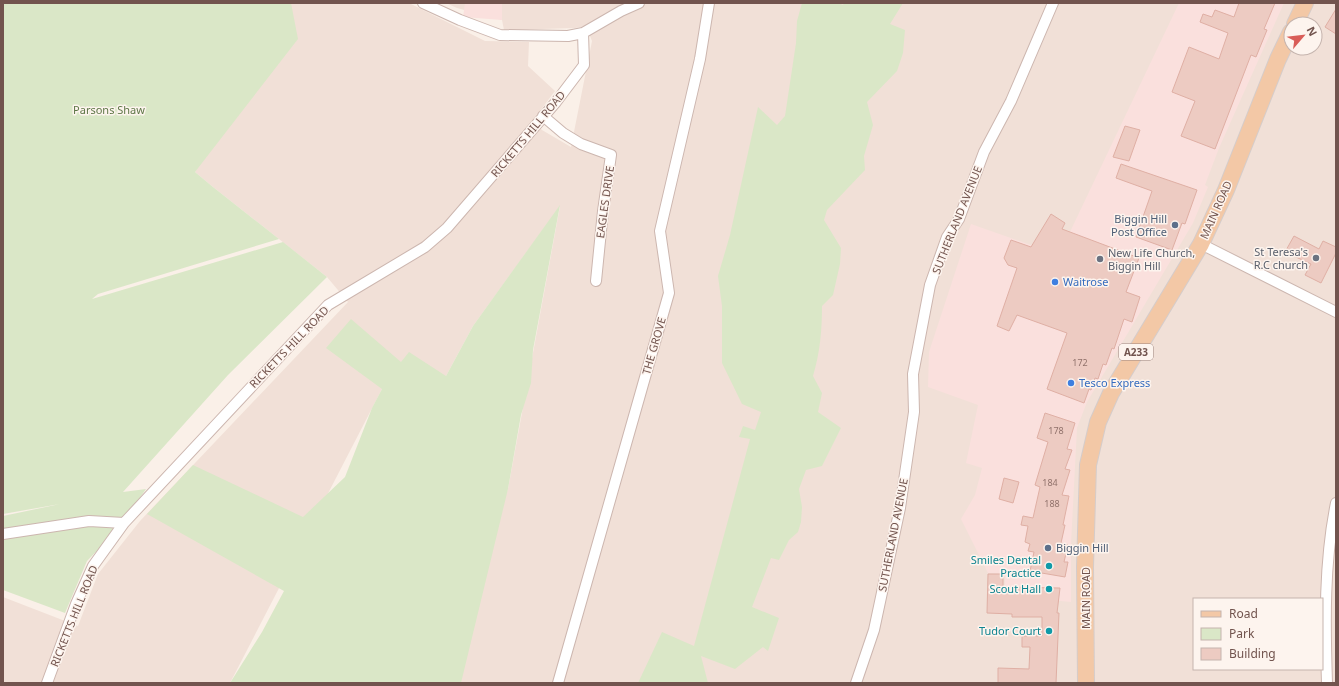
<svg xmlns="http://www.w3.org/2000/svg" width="1339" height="686" viewBox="0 0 1339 686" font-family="'Noto Sans',sans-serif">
  <rect width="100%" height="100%" fill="#faf0e8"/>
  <!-- residential -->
  <path fill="#f1e0d7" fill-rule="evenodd" d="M265,3H409L485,41L529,42L528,66L555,91L533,120L542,130L571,147L592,41L586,26L575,28L504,30L502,20L457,8L446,3H1336V683H437L508,489L560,206L473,326L446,376L382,389L230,683H3V597L78,626L98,574L140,521L348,302L327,277L213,187L195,172ZM1291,24H1315V48H1291ZM1194,599H1322V669H1194Z"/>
  <!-- commercial -->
  <path fill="#fae0dd" d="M465,3H502V20L463,17Z
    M1179,3H1284L1219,148L1205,185L1208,187L1193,223L1087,402L1077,428L1071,544V602L1051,600L1034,595L1035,586H1005V574L988,573L961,519L975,495L982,468L966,463L978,405L928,387L929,352L971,224L1059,255Z"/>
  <!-- green -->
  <path fill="#dae7c7" d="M3,3H291L298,39L195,172L213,187L279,239L98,294L92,299L283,242L327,277L228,375L123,492L146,489L120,527L87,561L65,613L3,590V516L60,504L3,514Z
    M802,3H838L843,5L844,3H903L890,24L905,30L903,53L897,71L867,102L873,125L864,156L865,170L827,210L824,220L841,248L840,264L833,295L822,306C822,330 820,353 813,376L822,393L818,412L841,428L822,466L806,470L799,489L802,507L801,522L798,532L789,540L779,560L771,558L752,607L779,618L768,651L763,647L735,669L701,656L708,683H638L662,632L694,646L750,439L739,437L743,426L755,430L761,412L742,404L722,363V306L718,276L730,235L758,107L777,125L785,116L796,43L797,21Z
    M560,205L533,350L531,383L521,415L508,489L461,683H230L262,632L284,591L147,514L193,465L303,517L345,477L372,408L382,389L326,348L351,319L401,362L409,352L446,376L473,326Z"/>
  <!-- building -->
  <path fill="#edcbc2" stroke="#dfafa4" d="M1239,3H1275L1264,29L1267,30L1256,57L1251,55L1215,149L1181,136L1195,101L1172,92L1189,47L1219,59L1228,33L1200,22L1203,14L1212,17L1215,10L1234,17Z
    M1336,9V34L1325,27Z
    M1125,126L1140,130L1129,161L1113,157Z
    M1121,164L1197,190L1185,224L1182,223L1172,250L1136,237L1152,191L1116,178Z
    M1051,214L1065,223L1062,229L1139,258L1126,292L1140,297L1132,322L1124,319L1114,349L1112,348L1106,365L1103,364L1098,379L1095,378L1091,390L1089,389L1084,403L1047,389L1067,333L1017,315L1009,331L997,326L1017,268L1008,265L1004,258L1011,240L1031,247Z
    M1294,236L1319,249L1323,241L1336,247V253L1321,283L1305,275L1311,264L1285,252Z
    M1045,413L1075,423L1067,449L1072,450L1065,469L1070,470L1062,495L1069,496L1063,525H1065L1061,543L1068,545L1064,562H1068L1065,577L1030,571L1034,552L1028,551L1030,544L1025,542L1028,526L1021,525L1023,516L1033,518L1040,487L1035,485L1048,442L1037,438Z
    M1004,478L1019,482L1013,503L999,499Z
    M988,574H1003V587L1060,588L1057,613H1059L1056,683H998V668L1029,669L1030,647H1022V636H1042V617H1012V614L987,613Z"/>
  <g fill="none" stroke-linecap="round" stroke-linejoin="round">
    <!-- street casing -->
    <g stroke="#ccb6af" stroke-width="12">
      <path id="street" d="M423,3L460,20L500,35L568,36L583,33L621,11L639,3
        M543,116L563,133L581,144L611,155L603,211L596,281
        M1201,244L1336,312
        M3,534L89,521L124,523
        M47,683L76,604L93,566L124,523L328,305L425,247L447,228L556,102L584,65L583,33
        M558,683L669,293L660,231L700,59L709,3
        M856,683L874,630L900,508L914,412L913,374L930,285L947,237L959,219L984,152L1011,101L1053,3
        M1327,683C1325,623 1324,562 1336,503"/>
    </g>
    <!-- primary casing -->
    <g stroke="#d5ccca" stroke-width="18">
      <path id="primary" d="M1295,24L1305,3
        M1086,683L1085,567L1088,465L1098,422L1111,393L1201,244L1226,190L1278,59L1291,32"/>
    </g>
    <!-- street -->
    <use href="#street" stroke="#fff" stroke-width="10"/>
    <!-- primary -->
    <use href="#primary" stroke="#f3c8a6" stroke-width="16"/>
  </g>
  <!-- markers -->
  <g fill="#5c6f8a" stroke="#fdf4ee" stroke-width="1.5">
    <circle cx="1175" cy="225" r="4"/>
    <circle cx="1048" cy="548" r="4"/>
  </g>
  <g fill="#6b7280" stroke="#fdf4ee" stroke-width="1.5">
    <circle cx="1316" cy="258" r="4"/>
    <circle cx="1100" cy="259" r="4"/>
  </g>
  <g fill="#3f7fe0" stroke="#fdf4ee" stroke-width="1.5">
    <circle cx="1055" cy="282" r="4"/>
    <circle cx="1071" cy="383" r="4"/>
  </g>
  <g fill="#0f9aa8" stroke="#fdf4ee" stroke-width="1.5">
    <circle cx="1049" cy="566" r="4"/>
    <circle cx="1049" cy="589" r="4"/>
    <circle cx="1049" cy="631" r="4"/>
  </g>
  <g text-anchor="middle" stroke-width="3" stroke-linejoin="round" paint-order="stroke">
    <!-- number labels -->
    <g font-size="9" fill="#91726b">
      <text x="1080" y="366">172</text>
      <text x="1056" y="434">178</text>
      <text x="1050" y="486">184</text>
      <text x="1052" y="507">188</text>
    </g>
    <!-- shield labels -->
    <rect fill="#fdf4ee" stroke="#9c847e" stroke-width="1" x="1119" y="344" width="34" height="16" rx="3"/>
    <g font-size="10" font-weight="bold" fill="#72544e">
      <text x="1136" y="356">A233</text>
    </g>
    <!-- park labels -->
    <g font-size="11" fill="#5e7747" stroke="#fdf4ee">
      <text x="109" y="114">Parsons Shaw</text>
    </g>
    <!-- street labels -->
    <g font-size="11" fill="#72544e" stroke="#fdf4ee">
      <text transform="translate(528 134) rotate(-50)" y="4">RICKETTS HILL ROAD</text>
      <text transform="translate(605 202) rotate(-82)" y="4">EAGLES DRIVE</text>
      <text transform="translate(1216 210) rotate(-66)" y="4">MAIN ROAD</text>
      <text transform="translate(957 220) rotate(-68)" y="4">SUTHERLAND AVENUE</text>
      <text transform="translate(654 346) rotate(-74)" y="4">THE GROVE</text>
      <text transform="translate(289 347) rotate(-46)" y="4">RICKETTS HILL ROAD</text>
      <text transform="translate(893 535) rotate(-79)" y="4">SUTHERLAND AVENUE</text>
      <text transform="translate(1086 598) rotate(-90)" y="4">MAIN ROAD</text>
      <text transform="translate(74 616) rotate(-68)" y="4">RICKETTS HILL ROAD</text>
    </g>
    <!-- service labels -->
    <g font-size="11" fill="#4e5e75" stroke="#fdf4ee" text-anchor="end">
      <text x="1167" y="223">Biggin Hill<tspan x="1167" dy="13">Post Office</tspan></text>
      <text x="1056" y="552" text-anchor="start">Biggin Hill</text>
    </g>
    <!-- worship labels -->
    <g font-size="11" fill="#5b616d" stroke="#fdf4ee" text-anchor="end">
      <text x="1308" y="256">St Teresa's<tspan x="1308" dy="13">R.C church</tspan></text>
      <text x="1108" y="257" text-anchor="start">New Life Church,<tspan x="1108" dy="13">Biggin Hill</tspan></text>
    </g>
    <!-- shop labels -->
    <g font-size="11" fill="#366cbe" stroke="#fdf4ee" text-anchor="start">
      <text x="1063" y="286">Waitrose</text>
      <text x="1079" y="387">Tesco Express</text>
    </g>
    <!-- culture labels -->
    <g font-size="11" fill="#0d838f" stroke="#fdf4ee" text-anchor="end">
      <text x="1041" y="564">Smiles Dental<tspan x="1041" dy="13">Practice</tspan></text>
      <text x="1041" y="593">Scout Hall</text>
      <text x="1041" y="635">Tudor Court</text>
    </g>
  </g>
  <!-- border -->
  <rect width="1339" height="686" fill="none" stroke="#72544e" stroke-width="8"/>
  <!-- legend -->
  <rect x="1193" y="598" width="130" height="72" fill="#fdf4ee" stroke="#c5b4ae"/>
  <rect x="1201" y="611" width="20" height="6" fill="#f3c8a6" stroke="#c5b4ae"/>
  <text x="1229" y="618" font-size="12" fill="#72544e">Road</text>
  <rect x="1201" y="628" width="20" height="12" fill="#dae7c7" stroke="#c5b4ae"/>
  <text x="1229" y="638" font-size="12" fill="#72544e">Park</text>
  <rect x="1201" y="648" width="20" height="12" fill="#edcbc2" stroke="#c5b4ae"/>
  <text x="1229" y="658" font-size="12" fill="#72544e">Building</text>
  <!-- north arrow -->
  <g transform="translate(1303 36) rotate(62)"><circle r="19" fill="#fdf4ee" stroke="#c5b4ae"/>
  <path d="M0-3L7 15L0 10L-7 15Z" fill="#d95d58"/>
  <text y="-6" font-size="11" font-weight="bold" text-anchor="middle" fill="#72544e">N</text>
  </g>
</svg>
